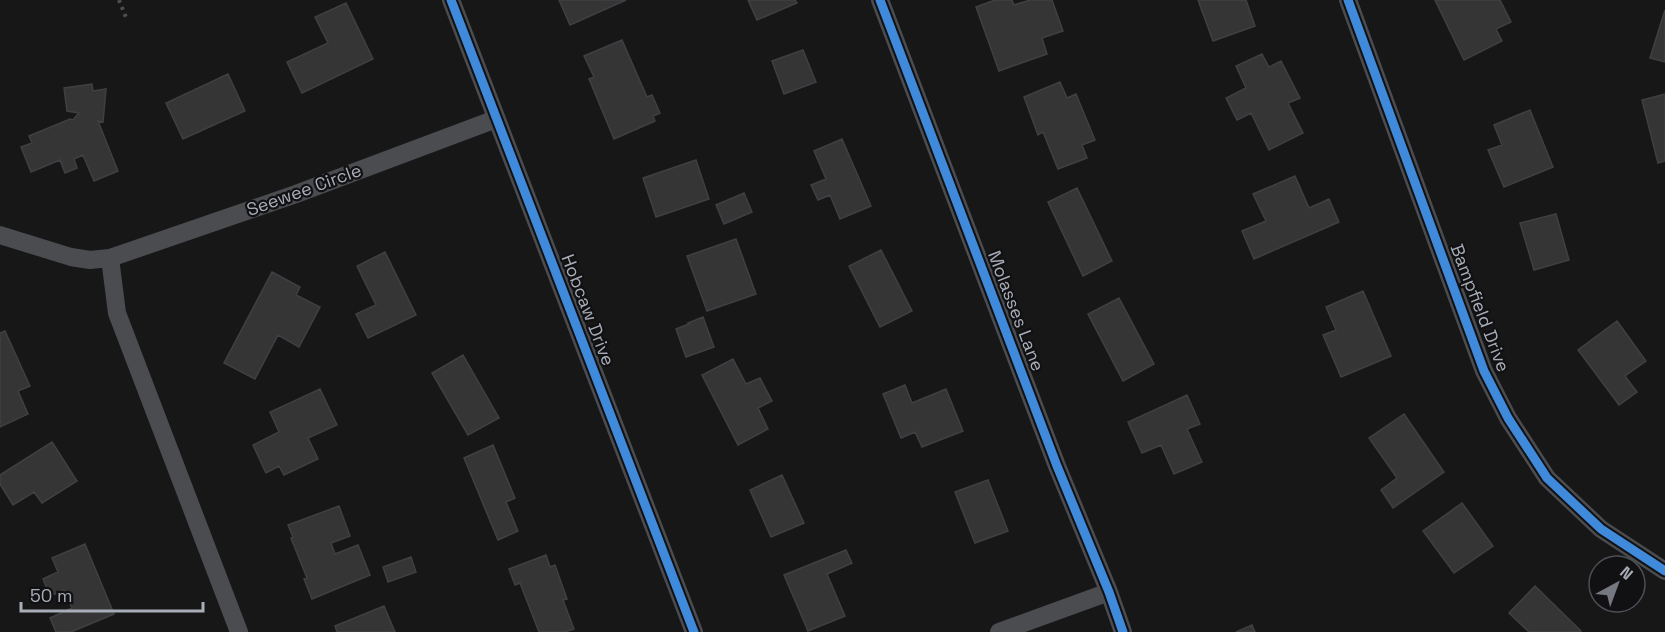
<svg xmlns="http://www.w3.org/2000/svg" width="1665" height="632" viewBox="0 0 1665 632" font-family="'Space Grotesk',sans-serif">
  <rect width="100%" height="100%" fill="#171717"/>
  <!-- building -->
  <path fill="#353536" stroke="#3f4043" stroke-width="1.5" d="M559,0H626L570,25Z
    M748,0H795L797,3L757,20Z
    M995,0H1012L1014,5L1030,0H1052L1063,31L1042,38L1047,54L999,71L976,7Z
    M1198,0H1246L1255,26L1213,41Z
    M1435,0H1500L1511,22L1496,29L1502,41L1464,60Z
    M346,3L373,59L302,93L287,62L328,43L315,17Z
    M1665,10V62L1650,58Z
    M622,40L647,97L652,95L660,113L653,116L655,121L614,139L589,79L594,77L584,56Z
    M803,50L816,82L784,94L772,61Z
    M1262,54L1269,67L1281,61L1300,98L1288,103L1303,133L1269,150L1251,113L1237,120L1226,98L1246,88L1236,66Z
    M228,74L245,111L183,139L166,103Z
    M1060,82L1067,98L1076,94L1095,140L1082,145L1087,158L1058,169L1043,132L1038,135L1024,97Z
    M92,84L93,91L106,89L103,122L98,121L118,171L94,181L83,155L74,159L77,168L65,173L60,160L31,172L21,147L32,143L29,136L70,119L73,120L79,113L67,111L64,88Z
    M1665,94V161L1658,163L1642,100Z
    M1530,110L1553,167L1504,187L1488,150L1502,145L1494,125Z
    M842,139L871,206L840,219L830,195L818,200L811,185L826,179L814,151Z
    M696,160L709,199L656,217L643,178Z
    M1295,176L1309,208L1329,199L1339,222L1254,259L1242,231L1266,221L1253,194Z
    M1077,188L1112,261L1083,276L1048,202Z
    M744,193L752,212L724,224L716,205Z
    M1556,214L1569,260L1534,270L1520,223Z
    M736,239L756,294L707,311L687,256Z
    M881,250L912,311L880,327L849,266Z
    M385,252L416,315L368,338L356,314L376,305L357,266Z
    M272,272L300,287L296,295L320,307L299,347L278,335L255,379L224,363Z
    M1363,291L1391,356L1341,377L1323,335L1336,330L1326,307Z
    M1119,298L1154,364L1123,381L1088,314Z
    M703,317L714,347L686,357L676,329L689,324L688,323Z
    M1617,321L1646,361L1625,376L1637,392L1619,405L1578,350Z
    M5,331L30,386L18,391L28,414L0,427V333Z
    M463,355L499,418L468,435L432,373Z
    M733,359L746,384L760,378L772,401L758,408L768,429L738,445L702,375Z
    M905,385L912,403L946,389L963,431L922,447L915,432L901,438L883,394Z
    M320,389L337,425L308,438L318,459L284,475L279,466L266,473L253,445L279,432L270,412Z
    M1187,395L1200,424L1187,429L1202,462L1174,474L1161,445L1142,453L1128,422Z
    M1404,414L1444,472L1393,508L1381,490L1397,478L1369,438Z
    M52,442L77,481L42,503L34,492L13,505L0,484V475Z
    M493,445L515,498L506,502L518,531L498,540L464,458Z
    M782,475L804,523L771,537L750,490Z
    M988,480L1008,531L975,543L955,492Z
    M1462,503L1493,546L1454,573L1423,531Z
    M339,506L350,536L331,543L335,554L358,545L370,575L312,599L304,579L307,578L291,538L293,537L288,525Z
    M85,544L114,614L71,632H56L50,618L72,608L64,590L50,596L43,579L58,572L52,558Z
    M846,550L852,563L827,574L845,616L808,631L784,575Z
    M546,555L550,567L555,565L567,599L563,600L574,629L565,632H539L520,583L515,585L509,569Z
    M411,557L416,572L388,582L383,567Z
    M1535,586L1581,631V632H1529L1509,613Z
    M384,606L395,632H337L335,626Z
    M1252,625L1255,632H1236Z"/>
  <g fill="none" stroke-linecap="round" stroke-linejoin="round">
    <!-- path -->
    <path stroke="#4d4e52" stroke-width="4" stroke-dasharray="3 4.5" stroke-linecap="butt" d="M119,0L127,20"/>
    <!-- minor -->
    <path stroke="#4b4c50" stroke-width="18" d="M451,0L694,632
      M880,0L1057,466L1109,592L1123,632
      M1348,0L1484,371L1508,418L1547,478L1601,529L1665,571
      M0,235L71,257L90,260L110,258L296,194L496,119
      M110,258L117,313L239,632
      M999,632L1109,592"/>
    <!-- cycleway casing -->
    <g stroke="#111113" stroke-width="13">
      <path id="cycleway" d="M451,0L694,632
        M880,0L1057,466L1109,592L1123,632
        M1348,0L1484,371L1508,418L1547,478L1601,529L1665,571"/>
    </g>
    <!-- cycleway -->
    <use href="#cycleway" stroke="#408adc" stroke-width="9"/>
  </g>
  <g text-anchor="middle" stroke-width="4.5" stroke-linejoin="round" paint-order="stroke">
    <!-- street labels -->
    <g font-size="18" fill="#a8adb8" stroke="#111113">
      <text transform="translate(304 190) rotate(-20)" y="6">Seewee Circle</text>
      <text transform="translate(1480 308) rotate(69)" y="6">Bampfield Drive</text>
      <text transform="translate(588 310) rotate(69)" y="6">Hobcaw Drive</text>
      <text transform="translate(1016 311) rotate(69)" y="6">Molasses Lane</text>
    </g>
  </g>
  <!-- north arrow -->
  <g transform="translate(1617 584) rotate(41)"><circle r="28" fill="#111113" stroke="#4d4f55" stroke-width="1.5"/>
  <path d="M0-4.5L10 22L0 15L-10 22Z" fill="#757880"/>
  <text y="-9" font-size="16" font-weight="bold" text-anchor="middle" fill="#a8adb8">N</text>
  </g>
  <!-- scale -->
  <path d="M21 602v9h182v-9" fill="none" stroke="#a8adb8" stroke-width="3"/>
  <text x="30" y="602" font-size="18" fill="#a8adb8" stroke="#111113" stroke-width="4.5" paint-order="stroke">50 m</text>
</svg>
